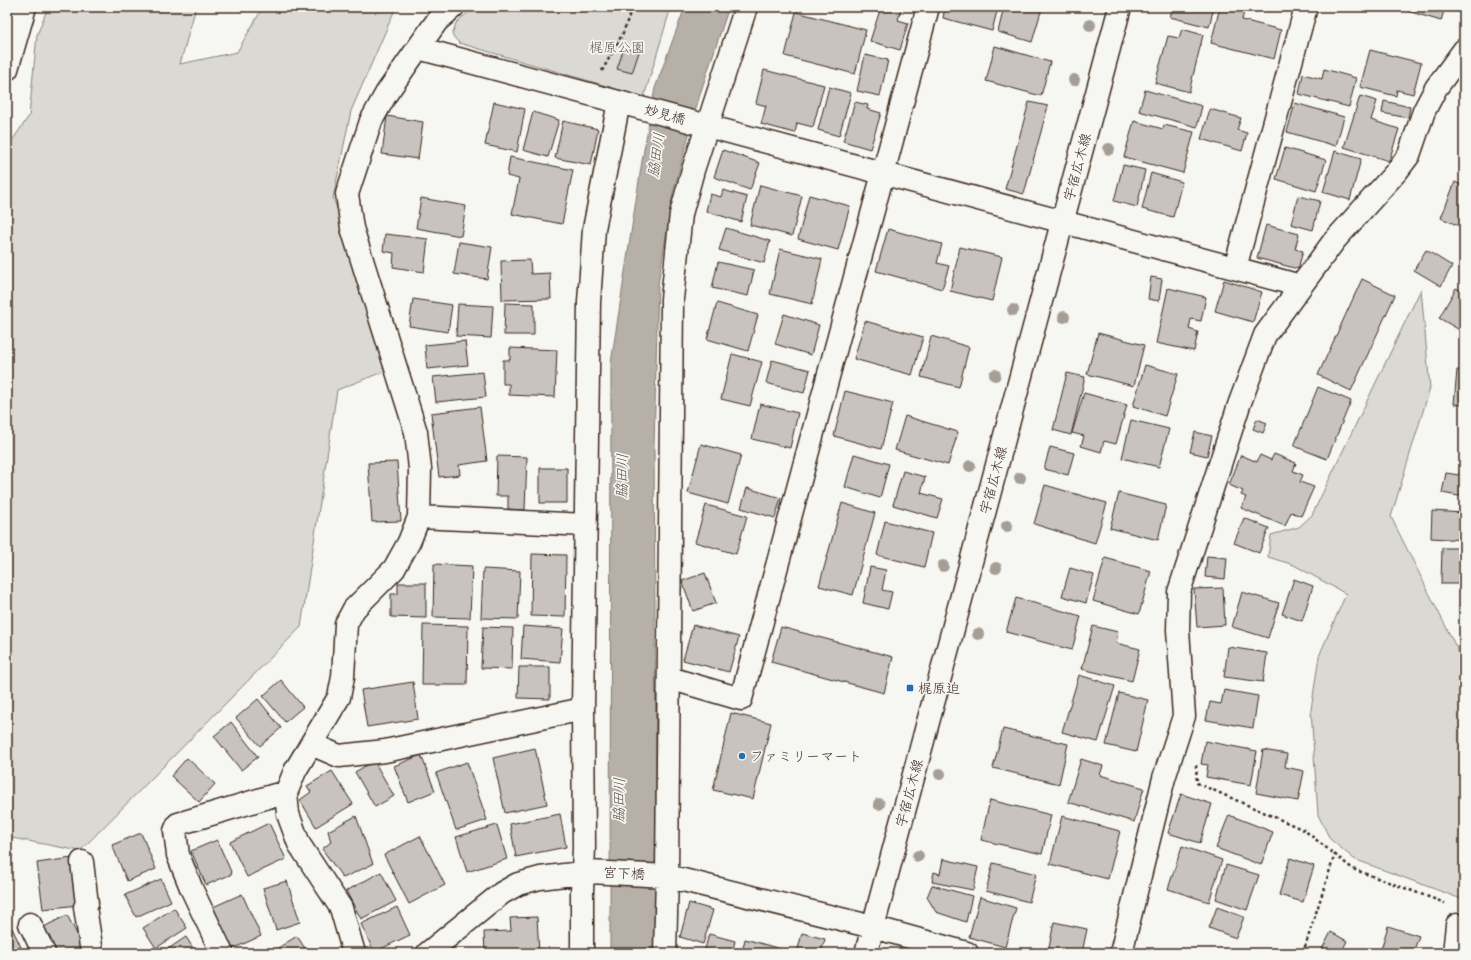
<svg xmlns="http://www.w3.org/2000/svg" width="1471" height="960" viewBox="0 0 1471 960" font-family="Pangolin,'Klee One',sans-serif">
  <rect width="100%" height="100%" fill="#f6f6f2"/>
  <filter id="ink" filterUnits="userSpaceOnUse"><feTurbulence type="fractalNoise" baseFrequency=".025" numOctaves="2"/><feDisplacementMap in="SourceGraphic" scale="8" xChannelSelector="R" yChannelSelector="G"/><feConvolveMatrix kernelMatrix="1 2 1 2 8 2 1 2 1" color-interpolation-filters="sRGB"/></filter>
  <g filter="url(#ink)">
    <!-- green -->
    <path fill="#dad9d3" stroke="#8a8278" d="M48,7H196L180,64L237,52L263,7H396L351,111L333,198L345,229L385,371L337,390L301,627L80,851L7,837V148L29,116L37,35Z
      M474,7H671L644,97L459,43L452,35L456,23Z
      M1421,289L1430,388L1391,517L1461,657L1464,658V900L1354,859L1330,839L1318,815L1311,710L1319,656L1346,594L1294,565L1268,557L1271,535L1299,527L1312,515Z"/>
    <!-- water -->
    <path fill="#b6b0a9" stroke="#857a71" d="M685,7H729L700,94L673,193L658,285L654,447L657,953H610L611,363L642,161L655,88Z"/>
    <!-- building -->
    <path fill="#c8c3be" stroke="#3b2a1e" d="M881,7H896L901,9L898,20L908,23L900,50L870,41Z
      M945,7H998L992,31L943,18Z
      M1004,7L1042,8L1032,42L998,32Z
      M1173,7H1214L1209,27L1170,17Z
      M1220,7H1245L1242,20L1281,30L1274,59L1211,43Z
      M1394,7H1445L1441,21Z
      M796,12L866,30L855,74L785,56Z
      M1182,29L1203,35L1189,92L1155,83L1168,36L1179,38Z
      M995,46L1050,62L1041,96L986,81Z
      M624,48L639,52L632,73L617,69Z
      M1370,50L1421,63L1413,94L1397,90L1396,96L1360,87Z
      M865,55L888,60L880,96L857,91Z
      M1324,69L1356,78L1349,107L1299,94L1303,74L1322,79Z
      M764,70L824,85L813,127L797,123L795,133L761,124L766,106L756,103Z
      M829,87L851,93L839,136L818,130Z
      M1145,90L1202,106L1197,127L1139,111Z
      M1360,96L1377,101L1371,120L1399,129L1389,161L1344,147Z
      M1384,101L1410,107L1408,118L1382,113Z
      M494,102L525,109L517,152L485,145Z
      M855,102L868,105L867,109L881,113L870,149L843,141Z
      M1029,102L1048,106L1024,194L1005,189Z
      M1295,103L1344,117L1336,146L1287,132Z
      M1210,109L1241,118L1237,130L1247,133L1242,151L1201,139Z
      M533,112L559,120L548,157L523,150Z
      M387,116L423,122L418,159L382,154Z
      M563,121L598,129L591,165L555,158Z
      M1134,121L1163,129L1164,125L1194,132L1183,173L1124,157Z
      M1285,148L1326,160L1316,191L1276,179Z
      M723,150L760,163L750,190L714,177Z
      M1335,151L1361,159L1350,200L1323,192Z
      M510,157L573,170L562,224L512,214L519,179L507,176Z
      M1123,165L1145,170L1137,207L1114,201Z
      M1151,173L1182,182L1173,217L1142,209Z
      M1455,182L1464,186V228L1441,218Z
      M760,185L802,196L792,236L750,225Z
      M723,190L747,197L741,222L706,211L710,194L721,197Z
      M809,195L850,206L838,250L798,239Z
      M1298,196L1320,201L1313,230L1291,224Z
      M421,198L466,206L461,236L416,228Z
      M1266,225L1299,234L1295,249L1303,251L1298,269L1257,258Z
      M726,228L770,241L764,263L719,250Z
      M888,229L942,244L937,263L949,266L942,289L876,271Z
      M385,234L428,239L424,272L393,267L394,253L383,251Z
      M459,242L492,247L487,279L454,274Z
      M960,247L1002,257L992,301L950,291Z
      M780,249L822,259L812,304L770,294Z
      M1426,250L1452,266L1441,286L1414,270Z
      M530,260L531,274L550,273L551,299L502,300L501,261Z
      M718,262L754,270L748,296L712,288Z
      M1151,277L1162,279L1159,301L1148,299Z
      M1362,279L1395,295L1351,391L1318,375Z
      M1224,280L1262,292L1253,322L1215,311Z
      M1168,288L1206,297L1201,321L1191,319L1189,329L1198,332L1194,351L1156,343Z
      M1456,288L1464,292L1463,332L1439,318Z
      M413,299L452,305L448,332L409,326Z
      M505,303L534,304V335H504Z
      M717,303L758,315L748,351L707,339Z
      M458,304L493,306L491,338L456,336Z
      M784,314L819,325L811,355L775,344Z
      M865,321L923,337L912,375L854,359Z
      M1098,333L1144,345L1134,386L1087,374Z
      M931,336L969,347L959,387L921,377Z
      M465,341L468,365L427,369L425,345Z
      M510,348L557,350L555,397L509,395V384H503V360H510Z
      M732,354L762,362L750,406L721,399Z
      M772,360L810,370L804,393L766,383Z
      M1145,365L1178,374L1165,416L1133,406Z
      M1457,370H1464V405L1454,404Z
      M483,372L486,397L436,402L433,377Z
      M1067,373L1085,377L1071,435L1053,430Z
      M1318,387L1351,401L1327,459L1294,446Z
      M845,391L893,403L881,449L834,436Z
      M1084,393L1127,405L1116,444L1104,441L1101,452L1081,446L1084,436L1072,433Z
      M760,404L798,413L790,448L752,439Z
      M480,407L487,461L459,465L460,475L439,477L431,413Z
      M905,416L958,432L948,465L895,450Z
      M1257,419L1267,423L1263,433L1253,429Z
      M1131,420L1169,429L1159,467L1122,458Z
      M1195,432L1212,436L1207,456L1190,452Z
      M701,444L741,455L728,504L688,493Z
      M1050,447L1074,453L1068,475L1044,469Z
      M854,454L889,464L880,498L845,487Z
      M1274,454L1296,463L1293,471L1303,475L1300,482L1314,487L1301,516L1291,512L1285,526L1241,508L1246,497L1241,495L1243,491L1229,485L1241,455L1257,462L1260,455L1271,460Z
      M497,456L527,457L525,510L508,509V496H496Z
      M1463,456L1464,497L1442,493L1446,473L1459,475Z
      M397,462L401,521L372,522L368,463Z
      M540,468H567V503H540Z
      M903,471L925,477L921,493L943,499L937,518L893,505Z
      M1045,485L1107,503L1095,543L1034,524Z
      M747,488L781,498L775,518L741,508Z
      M1119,493L1166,505L1158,540L1110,528Z
      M842,503L875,513L853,595L819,586Z
      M706,505L747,516L736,554L695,542Z
      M1432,511L1464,513V540L1431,538Z
      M1244,518L1269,528L1259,553L1234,543Z
      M885,521L932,533L924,567L877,555Z
      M1442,548H1464V584H1441Z
      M532,554L566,555L565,617L531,616Z
      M1207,556L1227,558L1225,579L1205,577Z
      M1105,558L1151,571L1139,614L1093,601Z
      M434,564L472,566L470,618L433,617Z
      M870,567L886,570L882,590L892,592L888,609L863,603Z
      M1070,568L1094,575L1086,603L1062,596Z
      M483,569L520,571L518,619L481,618Z
      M705,573L716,603L693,611L682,581Z
      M1294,579L1313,586L1302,621L1282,614Z
      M398,583H426V618L391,617V594H398Z
      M1223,588L1225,625L1197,627L1194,589Z
      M1242,592L1279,603L1268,638L1232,627Z
      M1016,598L1081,616L1072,650L1006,632Z
      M423,625L468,626L467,685H422Z
      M693,625L739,637L729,672L683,660Z
      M523,626L563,629L560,662L521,659Z
      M1093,626L1118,632L1116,643L1140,649L1132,681L1082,669Z
      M483,627L513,628L512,669L481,668Z
      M781,627L893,657L884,693L771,662Z
      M1228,647L1267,653L1263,682L1224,677Z
      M519,667H550V699L518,698Z
      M1079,675L1115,686L1098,742L1062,732Z
      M281,680L303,707L285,722L263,696Z
      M413,682L418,719L367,727L361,690Z
      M1224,690L1258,696L1253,728L1206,720L1210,702L1221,704Z
      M1119,693L1148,700L1136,752L1106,745Z
      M258,699L281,728L260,746L236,718Z
      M731,713L771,723L753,799L713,790Z
      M231,722L258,757L241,770L214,736Z
      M1003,729L1068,744L1059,784L993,768Z
      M1205,741L1257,751L1251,785L1206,777L1208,765L1201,764Z
      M535,748L547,804L505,813L493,758Z
      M1263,750L1287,754L1285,767L1304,771L1298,801L1256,793Z
      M421,755L435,791L408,802L394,766Z
      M187,758L215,784L199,802L171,776Z
      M1081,759L1103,766L1100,775L1144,788L1134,822L1068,802Z
      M374,761L394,796L375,807L355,772Z
      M467,762L487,820L456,830L436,773Z
      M332,771L353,804L316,827L300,800L311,792L307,786Z
      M1181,794L1212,804L1200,843L1168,833Z
      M990,800L1051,815L1042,854L981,840Z
      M560,814L566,847L516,857L510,824Z
      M1229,815L1273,832L1261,865L1216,848Z
      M356,816L373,864L343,878L322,849L331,842L328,831Z
      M1062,816L1120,831L1108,879L1050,864Z
      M269,823L286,859L247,877L230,842Z
      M497,825L507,859L467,872L456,837Z
      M141,833L156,869L127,881L112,845Z
      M420,836L445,885L409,904L384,855Z
      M217,840L232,874L206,885L191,851Z
      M1182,846L1222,860L1209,902L1168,889Z
      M72,858L78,905L43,909L37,863Z
      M1290,858L1314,866L1303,902L1279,895Z
      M943,859L978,867L973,890L932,882L934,872L940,874Z
      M993,863L1036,874L1029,902L986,891Z
      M1226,865L1259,875L1247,910L1216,899Z
      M381,872L396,901L361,919L346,891Z
      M161,879L171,901L136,917L125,895Z
      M287,881L300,922L276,930L263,888Z
      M932,885L972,896L966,922L936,912L927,897Z
      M242,894L261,936L232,949L213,907Z
      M980,897L1016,908L1005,947L969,937Z
      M689,903L713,910L703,944L680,937Z
      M397,907L410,935L374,952L361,924Z
      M1217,907L1244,917L1236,938L1209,928Z
      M174,908L187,928L156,948L143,928Z
      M67,915L87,953H50L38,930Z
      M537,917L539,953H485L484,932L511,931L510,918Z
      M1054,922L1087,929L1082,953H1048Z
      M1388,926L1419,936L1413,953H1380Z
      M12,928L21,947L7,953V930Z
      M1331,932L1347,941L1341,953H1320Z
      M802,933L825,939L821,953H797Z
      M709,934L735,941L732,953H704Z
      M297,936L308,953H270Z
      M186,937L196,953H170L168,949Z
      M745,939L795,953H742Z
      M1179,948L1193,953H1177Z"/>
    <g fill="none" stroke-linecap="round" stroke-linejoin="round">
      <!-- minor casing -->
      <g stroke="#3b2a1e" stroke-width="25">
        <path id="minor" d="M418,48L1301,286
          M7,69L25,7
          M1235,268L1306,7
          M419,517L586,525
          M669,678L741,699L928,7
          M311,744L339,756L385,751L583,709
          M82,862L87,904L85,907L92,953
          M30,924L44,953
          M222,953L192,890L178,855L175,831L178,824L275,795L286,793
          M354,953L341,908L299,844L288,814L286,793L295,771L339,697L343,677L346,624L354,609L394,569L409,542L419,517L420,469L416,432L352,228L347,194L371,121L386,94L418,48L437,21L453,7
          M428,953L502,893L518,884L540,878L589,872L667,876L873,927L967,953
          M582,953V892L584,848L583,709L589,302L594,229L619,102
          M665,953L667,876L672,299L681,214L693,170L746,7
          M866,953L1120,7
          M1121,953L1164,778L1184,716L1178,630L1179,592L1239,405L1265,335L1334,241L1397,171L1409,155L1424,111L1436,88L1464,50
          M1454,953L1457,925"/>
      </g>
      <!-- path -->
      <path stroke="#3b2a1e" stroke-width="2.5" stroke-dasharray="3 3" stroke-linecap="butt" d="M602,71L623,33L631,10L636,7
        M1196,765L1197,783L1304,830L1353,869L1445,903
        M1303,953L1335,854"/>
      <!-- minor -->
      <use href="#minor" stroke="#f6f6f2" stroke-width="22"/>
    </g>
    <!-- trees -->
    <g fill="#a59e96">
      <circle cx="1090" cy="25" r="6"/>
      <circle cx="1074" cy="80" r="6"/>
      <circle cx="1109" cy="149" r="6"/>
      <circle cx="1013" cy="310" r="6"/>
      <circle cx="1064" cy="317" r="6"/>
      <circle cx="995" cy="375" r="6"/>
      <circle cx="970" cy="466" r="6"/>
      <circle cx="1020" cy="478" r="6"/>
      <circle cx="1007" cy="526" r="6"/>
      <circle cx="943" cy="566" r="6"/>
      <circle cx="996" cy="568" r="6"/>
      <circle cx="978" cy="634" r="6"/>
      <circle cx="940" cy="774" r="6"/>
      <circle cx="879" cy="804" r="6"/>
      <circle cx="918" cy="856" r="6"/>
    </g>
  </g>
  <!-- markers -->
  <g fill="#1f6fb2" stroke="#f6f6f2" stroke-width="1.5">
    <rect x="906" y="684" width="8" height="8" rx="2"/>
    <circle cx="742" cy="756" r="4"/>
  </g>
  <g text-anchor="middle" stroke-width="3.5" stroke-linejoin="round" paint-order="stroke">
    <!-- park labels -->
    <g font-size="14" fill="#63564b" stroke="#f6f6f2">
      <text x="617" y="52">梶原公園</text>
    </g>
    <!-- street labels -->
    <g font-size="14" fill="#3b2a1e" stroke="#f6f6f2">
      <text transform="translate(665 114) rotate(15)" y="5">妙見橋</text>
      <text transform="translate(1077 167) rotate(-75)" y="5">宇宿広木線</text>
      <text transform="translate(993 480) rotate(-75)" y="5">宇宿広木線</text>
      <text transform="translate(909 793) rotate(-75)" y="5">宇宿広木線</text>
      <text transform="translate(624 873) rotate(3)" y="5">宮下橋</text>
    </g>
    <!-- poi labels -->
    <g font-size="14" fill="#3b2a1e" stroke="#f6f6f2" text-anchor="start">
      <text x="918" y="693">梶原迫</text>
      <text x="750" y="761">ファミリーマート</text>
    </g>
    <!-- water labels -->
    <g font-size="15" font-style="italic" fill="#605248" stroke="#f6f6f2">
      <text transform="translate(656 155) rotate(-81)" y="5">脇田川</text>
      <text transform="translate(622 476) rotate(-89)" y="5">脇田川</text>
      <text transform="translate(619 800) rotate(-89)" y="5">脇田川</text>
    </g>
  </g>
  <!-- margin -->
  <rect width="1471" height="960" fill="none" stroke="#f6f6f2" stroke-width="24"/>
  <rect x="12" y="12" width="1447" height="936" fill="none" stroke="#3b2a1e" stroke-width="1.5" filter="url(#ink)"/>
</svg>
